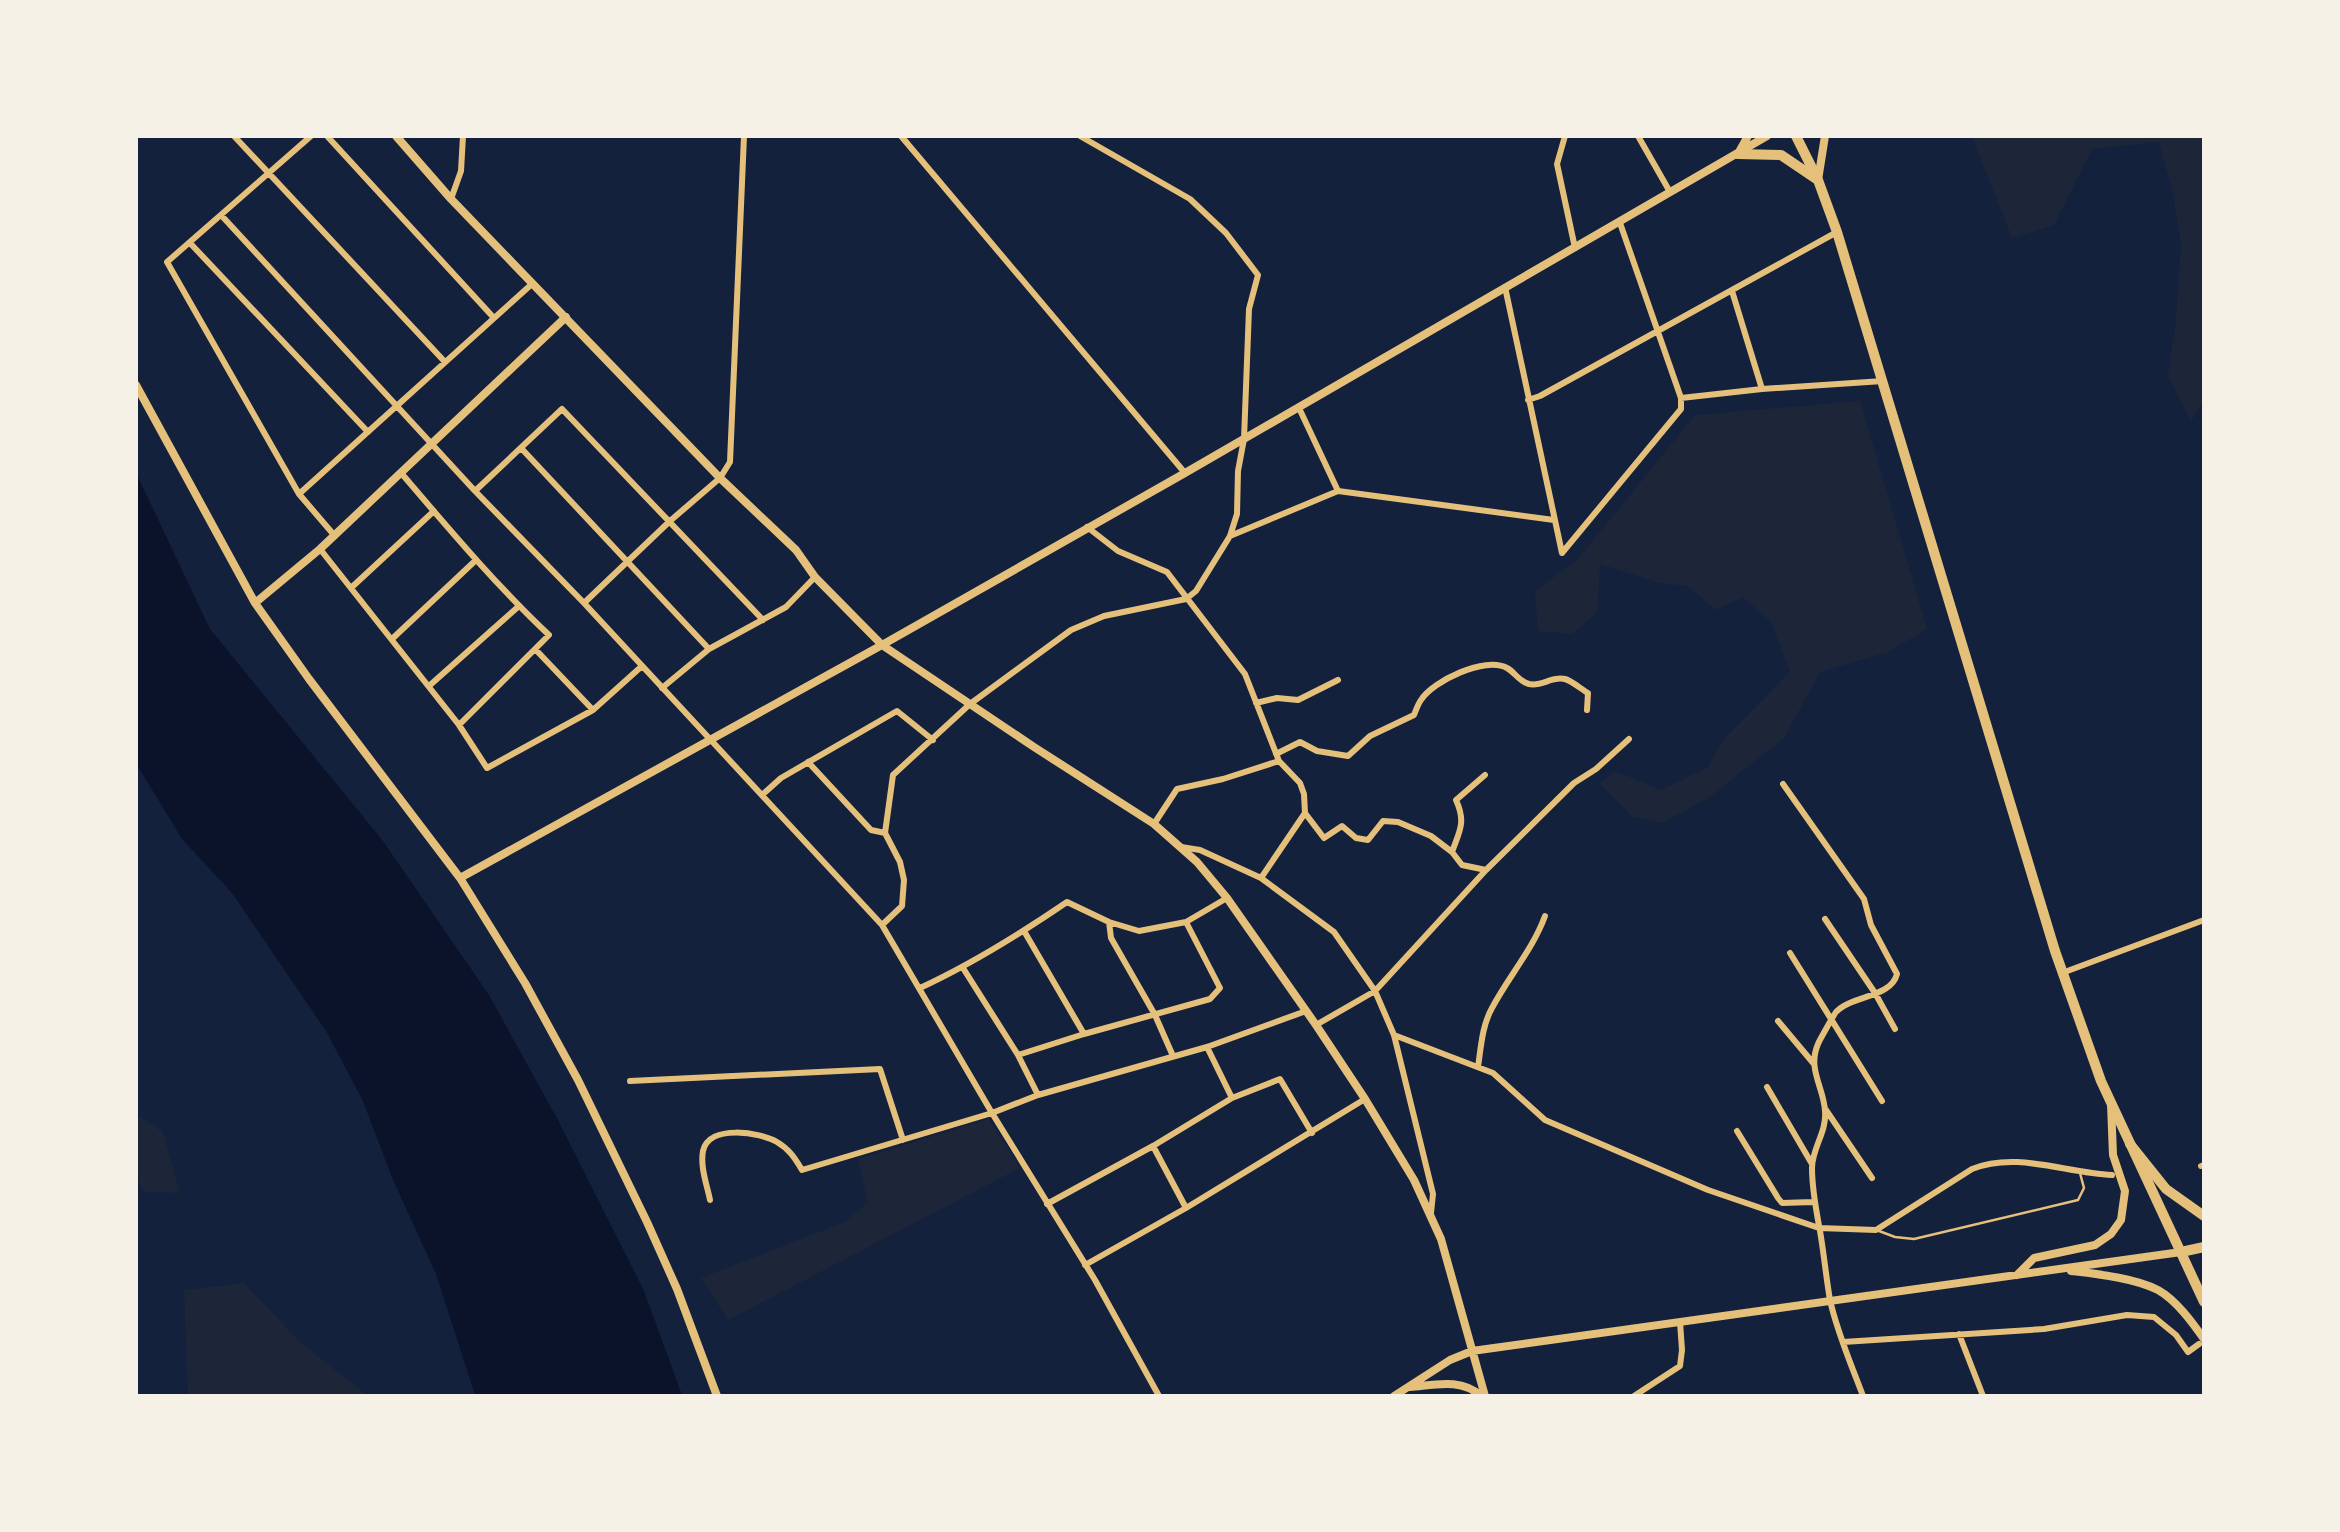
<svg xmlns="http://www.w3.org/2000/svg" width="2340" height="1532" viewBox="0 0 2340 1532" font-family="'Fira Sans',sans-serif">
  <rect width="100%" height="100%" fill="#14213d"/>
  <!-- green -->
  <path fill="#1d2539" d="M1972,137H2203L2204,401L2191,421L2168,376L2176,321L2181,243L2173,194L2159,142L2092,149L2054,225L2012,238Z
    M1860,401L1927,629L1888,652L1820,672L1784,738L1707,799L1662,823L1631,816L1600,784L1615,771L1661,790L1707,768L1725,738L1790,672L1771,622L1743,597L1716,610L1687,586L1660,583L1600,564L1597,613L1572,634L1538,631L1535,591L1578,559L1695,415Z
    M137,1115L163,1132L180,1193L143,1192L137,1177Z
    M989,1119L1020,1168L728,1320L701,1278L845,1222L868,1202L858,1159Z
    M244,1283L301,1343L367,1395H188L184,1290Z"/>
  <!-- water -->
  <path fill="#0b132b" d="M137,475L210,629L383,841L489,995L559,1122L644,1291L682,1395H475L436,1274L393,1180L362,1099L326,1031L232,893L182,839L137,765Z"/>
  <g fill="none" stroke-linecap="round" stroke-linejoin="round">
    <!-- service -->
    <path stroke="#e5c07b" stroke-width="2.5" d="M1879,1231L1895,1237L1914,1239L2078,1200L2084,1188L2080,1173"/>
    <!-- minor -->
    <path stroke="#e5c07b" stroke-width="6" d="M234,136L445,362
      M311,136L167,262L299,494L334,535
      M327,136L494,318
      M901,136L1185,473
      M1080,136L1190,199L1226,233L1258,275L1249,309L1244,439L1238,471L1237,514L1230,536
      M1565,136L1557,164L1575,248
      M1638,136L1670,192
      M451,199L461,171L463,136
      M221,215L475,491L584,603L882,925L992,1113L1095,1280L1159,1396
      M190,243L368,432
      M1505,287L1562,553L1681,409V398L1620,223
      M1732,291L1762,389
      M1681,398L1762,389L1883,381
      M1528,400L1540,396L1837,232
      M1299,408L1338,491
      M521,448L709,649
      M402,474C449,529 496,585 549,635L459,725
      M475,491L562,409L763,620
      M1338,491L1554,520
      M299,494L533,283
      M1087,527L1118,551L1167,572L1245,674L1279,761L1300,783L1304,794L1305,813L1261,878
      M320,549L459,725L487,768L593,710L642,666
      M352,587L434,511
      M584,603L670,521L720,478L730,462L744,136
      M392,639L476,560
      M536,650L593,710
      M429,686L519,606
      M662,688L709,649L786,607L815,577
      M1256,703L1277,698L1298,700L1338,680
      M1276,754L1300,742L1317,751L1348,756L1370,736L1414,715C1416,710 1418,704 1421,700C1433,681 1485,656 1507,668C1516,673 1518,681 1529,684C1542,687 1551,676 1565,679C1572,681 1581,689 1588,693L1587,710
      M808,762L871,830L885,833
      M1783,784L1864,899L1871,925L1897,974C1891,998 1852,995 1836,1012C1835,1013 1819,1041 1818,1044C1807,1069 1824,1088 1825,1111C1827,1132 1812,1148 1812,1168C1812,1190 1816,1209 1820,1231C1824,1254 1826,1277 1830,1300C1837,1332 1851,1364 1863,1396
      M762,795L781,778L897,711L933,740
      M1305,813L1324,838L1342,826L1356,838L1368,840L1383,821L1398,822L1431,836L1452,852L1462,865L1486,870
      M1154,824L1177,789L1223,779L1279,761
      M1181,847L1200,850L1261,878L1334,932L1375,991L1394,1035L1433,1194L1431,1213
      M1452,852C1460,830 1466,822 1456,800L1485,775
      M1825,919L1875,993L1895,1029
      M1109,922L1111,938L1155,1015L1173,1056
      M882,925L902,906L904,880L900,862L885,833L893,775L970,704L1071,630L1104,616L1186,599L1196,591L1230,536L1338,491
      M1024,931L1084,1034
      M1790,953L1882,1101
      M963,968L1018,1055L1038,1095
      M2062,973L2204,920
      M920,988C972,964 1020,934 1067,902L1109,922L1139,931L1186,922L1227,898
      M1778,1021L1814,1064
      M1316,1025L1375,991L1486,870L1574,783L1596,769L1629,739
      M1394,1035L1493,1073L1545,1120L1708,1190L1819,1228L1876,1230L1972,1169C2017,1151 2065,1173 2112,1175
      M1207,1047L1232,1098
      M1018,1055L1084,1034L1210,999L1220,988L1186,922
      M1478,1067C1481,1047 1482,1026 1492,1008C1509,976 1533,949 1545,916
      M630,1081L880,1069L903,1140
      M1767,1087L1812,1164
      M1826,1110L1872,1178
      M1737,1131L1778,1198L1782,1203L1813,1202
      M1153,1146L1186,1208
      M2201,1166L2204,1165
      M710,1200C707,1185 700,1167 703,1151C709,1124 760,1132 777,1142C789,1149 795,1158 802,1170L992,1113L1038,1095L1207,1047L1306,1011
      M1047,1204L1153,1146L1232,1098L1280,1079L1312,1133
      M1085,1265L1186,1208L1365,1099
      M1959,1334L1983,1396
      M1843,1342L2044,1329L2127,1315L2154,1317L2176,1335L2188,1352L2199,1344
      M1634,1396L1680,1366L1682,1350L1680,1322"/>
    <!-- tertiary -->
    <path stroke="#e5c07b" stroke-width="8" d="M396,136L451,199L720,478L796,550L815,577L882,645L1034,747L1154,824L1197,862L1227,898L1316,1025L1365,1099L1414,1180L1441,1239L1485,1396
      M1739,152L1748,136
      M1818,180L1825,136
      M136,385L255,603L309,679L460,878L525,983L578,1080L647,1222L677,1289L717,1396
      M255,603L320,549L566,317
      M460,878L882,645L1185,473L1767,136
      M2071,1271C2097,1274 2135,1278 2158,1290C2176,1300 2192,1322 2204,1339
      M2017,1275L2034,1258L2095,1245L2111,1234L2121,1220L2125,1191L2113,1155L2111,1104
      M1410,1387C1435,1385 1461,1378 1481,1396
      M1394,1396L1450,1360L1472,1351L2181,1252"/>
    <!-- primary -->
    <path stroke="#e5c07b" stroke-width="10" d="M1796,136L1818,180L1837,232L2055,951L2101,1081L2204,1302
      M1738,154L1781,155L1818,180"/>
    <!-- motorway -->
    <path stroke="#e5c07b" stroke-width="10" d="M2130,1144L2166,1189L2204,1216
      M2181,1252L2204,1247"/>
  </g>
  <!-- border -->
  <rect width="2340" height="1532" fill="none" stroke="#f6f1e7" stroke-width="276"/>
</svg>
